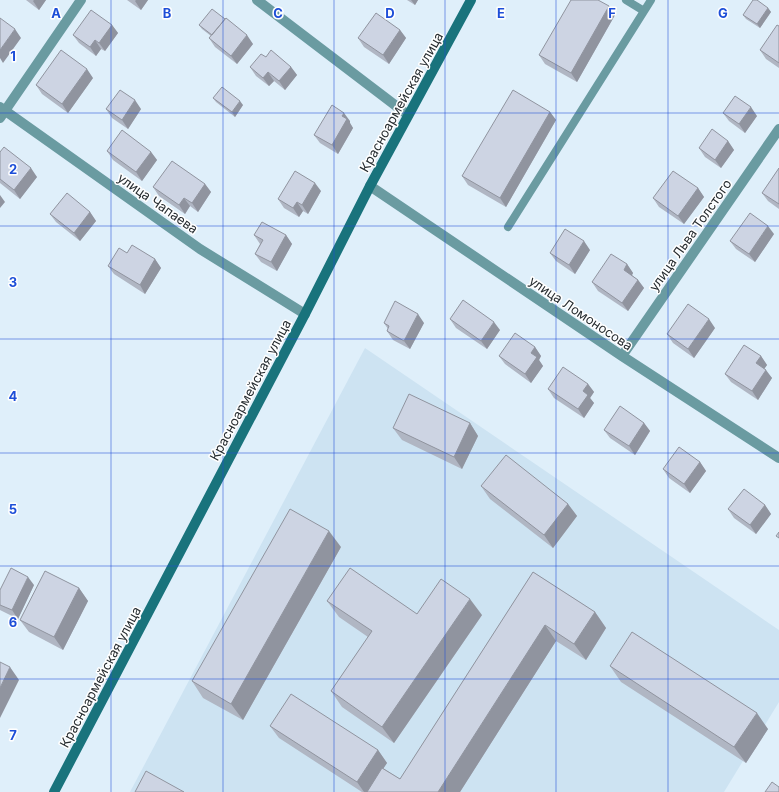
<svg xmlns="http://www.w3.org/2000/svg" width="779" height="792" viewBox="0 0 779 792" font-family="Inter,sans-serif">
  <rect width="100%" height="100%" fill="#dfeffa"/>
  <!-- built -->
  <path fill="#cde3f2" d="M365,348L779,630V702L724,792H130Z"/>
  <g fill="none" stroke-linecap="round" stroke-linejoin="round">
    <!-- lane -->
    <path stroke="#6a9ba1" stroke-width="8" d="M626,0L644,11
      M508,227L651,0"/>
    <!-- street -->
    <path stroke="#6a9ba1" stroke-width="10" d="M257,0L408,115
      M0,107L200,249L305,314
      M0,118L81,0
      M370,186L622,356L779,458
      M622,356L779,129"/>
    <!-- secondary -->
    <path stroke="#19737c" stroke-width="10" d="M54,792L305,314L370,186L471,0"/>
  </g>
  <!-- wall -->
  <path fill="#b0b6c3" d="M26,0H46L39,10Z
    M127,0H148L141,10Z
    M407,0H418L415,5Z
    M609,6L615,15L577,82L545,64L539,55Z
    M768,8L771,12L760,28L746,19L743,15Z
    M112,25L118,33L105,51L101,49L96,56L79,43L73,35Z
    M199,25L253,44L237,64L215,47L209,38L211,36L202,29Z
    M779,26V68L766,59L760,50Z
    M400,30L406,38L389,64L364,47L358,38Z
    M266,57L291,67L297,75L285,90L274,81L269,86L256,76L250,67Z
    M93,78L68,113L42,94L36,85Z
    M213,98L243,105L235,117L216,102Z
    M106,109H141L128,129L112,118Z
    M550,112L556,120L506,207L468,185L462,176Z
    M723,113L757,116L745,133L729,121Z
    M350,121V123L353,128L338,154L320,143L314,135Z
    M728,141L734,150L721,168L705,157L699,148Z
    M107,151L151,152L157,160L142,181L113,160Z
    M0,152L37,177L20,199L0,183Z
    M779,168V209L768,201L762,193Z
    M205,184L211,192L198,212L190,206L185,214L159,196L153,187Z
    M698,188L704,197L684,224L659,207L653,198Z
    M321,191L308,214L303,211L299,217L284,208L278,199Z
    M90,212L96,221L80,241L56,222L50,214Z
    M774,234L755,262L736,249L730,241Z
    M254,235H286L292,244L277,271L261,262L255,254L260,244Z
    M590,250L575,274L556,261L550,253Z
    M127,253L155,259L161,268L145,294L114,274L108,266Z
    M627,264L633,273L632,275L638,280L644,288L628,311L598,291L592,282Z
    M450,319L500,330L487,349L456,328Z
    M384,323H424L410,349L393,340L387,331L388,329Z
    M715,328L694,358L673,343L667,334Z
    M535,347L541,356L539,360L543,366L531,383L505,364L499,356Z
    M761,356L767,365L764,369L772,378L758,400L731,382L725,374Z
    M588,384L594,392L590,398L594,403L584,418L554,398L548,389Z
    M470,423L478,436L462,469L402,440L393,428Z
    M644,423L650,431L635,455L610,438L604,430Z
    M700,462L706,471L690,493L669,478L663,469Z
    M481,486L568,504L577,516L553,548L490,499Z
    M765,505L771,514L756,534L734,518L728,509Z
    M341,547L243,720L203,698L192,681Z
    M533,572L595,612L606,628L586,660L556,641L460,792H362L279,738L270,726L378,750L387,763L383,768L400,779Z
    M34,585L18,619L0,610V590Z
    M79,588L88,601L63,650L29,632L20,620Z
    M327,601L417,614L482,615L394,743L342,707L331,691L368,637L339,617Z
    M610,666L768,729L746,763L621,682Z"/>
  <!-- shaded-wall -->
  <path fill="#90949f" d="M34,0H46L39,10L33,1Z
    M136,0H148L141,10L135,1Z
    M411,0H418L415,5Z
    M609,6L615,15L577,82L571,73Z
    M768,8L771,12L760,28L757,24Z
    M112,25L118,33L105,51L99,43Z
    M15,29L21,38L3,63L0,58V50Z
    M400,30L406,38L389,64L383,55Z
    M247,35L253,44L237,64L231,56Z
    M95,40L101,49L96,56L90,47Z
    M291,67L297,75L285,90L279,81Z
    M87,69L93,78L68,113L62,104Z
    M268,72L274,81L269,86L263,78Z
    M135,100L141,109L128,129L122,120Z
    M240,101L243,105L235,117L232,112Z
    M751,107L757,116L745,133L739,124Z
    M550,112L556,120L506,207L500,198Z
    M344,113L350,121V123L353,128L338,154L332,145L342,116Z
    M728,141L734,150L721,168L715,160Z
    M151,152L157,160L142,181L136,172Z
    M31,168L37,177L20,199L14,190Z
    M315,183L321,191L308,214L302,205Z
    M205,184L211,192L198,212L192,203Z
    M698,188L704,197L684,224L678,216Z
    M0,195L5,202L0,208Z
    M184,198L190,206L185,214L179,205Z
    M297,202L303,211L299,217L293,208Z
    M90,212L96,221L80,241L74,233Z
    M768,226L774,234L755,262L749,254Z
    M286,235L292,244L277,271L271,262Z
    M584,241L590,250L575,274L569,265Z
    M155,259L161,268L145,294L140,285Z
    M627,264L633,273L630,279L624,270Z
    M638,280L644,288L628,311L622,303Z
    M418,314L424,323L410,349L404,341Z
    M709,319L715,328L694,358L688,349Z
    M494,322L500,330L487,349L481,341Z
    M535,347L541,356L539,360L543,366L531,383L525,374L531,353Z
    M761,356L767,365L762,372L756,363Z
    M766,370L772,378L758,400L752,391Z
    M588,384L594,392L590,398L594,403L584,418L578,409L583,391Z
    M470,423L478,436L462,469L454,457Z
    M644,423L650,431L635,455L629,446Z
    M700,462L706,471L690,493L684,484Z
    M568,504L577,516L553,548L544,535Z
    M765,505L771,514L756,534L750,525Z
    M329,531L341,547L243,720L231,704Z
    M28,577L34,585L18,619L12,610Z
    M79,588L88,601L63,650L54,637Z
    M470,599L482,615L394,743L382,727Z
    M595,612L606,628L586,660L574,644Z
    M545,625L556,641L460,792H438Z
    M10,667L19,680L0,718V688Z
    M757,713L768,729L746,763L734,747Z
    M378,750L387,763L368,792H364L357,782Z"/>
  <!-- building -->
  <path fill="#cdd4e3" stroke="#90949f" d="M571,0H598L609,6L571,73L539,55Z
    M753,0H757L768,8L757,24L743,15Z
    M212,9L225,19L212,35L199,25Z
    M91,10L112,25L99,43L95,40L90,47L73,35Z
    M376,13L400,30L383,55L358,38Z
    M0,18L15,29L0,50Z
    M226,18L247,35L231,56L209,38Z
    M777,25L779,26V63L760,50Z
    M61,50L87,69L62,104L36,85Z
    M271,50L291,67L279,81L268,72L263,78L250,67L261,54L266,57Z
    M222,87L240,101L232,112L213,98Z
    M120,90L135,100L122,120L106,109Z
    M513,90L550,112L500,198L462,176Z
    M735,96L751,107L739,124L723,113Z
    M332,105L344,113L342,116L347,119L332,145L314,135Z
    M712,129L728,141L715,160L699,148Z
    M122,130L151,152L136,172L107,151Z
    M4,147L31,168L14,190L0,179V152Z
    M172,161L205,184L192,203L184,198L179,205L153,187Z
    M779,168V204L762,193Z
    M295,171L315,183L302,205L297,202L293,208L278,199Z
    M673,171L698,188L678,216L653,198Z
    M67,193L90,212L74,233L50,214Z
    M750,213L768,226L749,254L730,241Z
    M262,222L286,235L271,262L255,254L263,240L254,235Z
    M565,229L584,241L569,265L550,253Z
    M132,245L155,259L140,285L108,266L119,248L127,253Z
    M611,254L627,264L624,270L638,280L622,303L592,282Z
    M463,300L494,322L481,341L450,319Z
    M395,301L418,314L404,341L387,331L389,326L384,323Z
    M688,304L709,319L688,349L667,334Z
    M515,333L535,347L531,353L537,357L525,374L499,356Z
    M744,345L761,356L756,363L766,370L752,391L725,374Z
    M563,367L588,384L583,391L588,395L578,409L548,389Z
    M409,394L470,423L454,457L393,428Z
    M620,406L644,423L629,446L604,430Z
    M679,447L700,462L684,484L663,469Z
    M506,455L568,504L544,535L481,486Z
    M744,489L765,505L750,525L728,509Z
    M290,509L329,531L231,704L192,681Z
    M779,532V538L776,536Z
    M11,568L28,577L12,610L0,605V590Z
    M350,568L417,614L441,579L470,599L382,727L331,691L372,631L327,601Z
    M45,571L79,588L54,637L20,620Z
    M533,572L595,612L574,644L545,625L438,792H367L382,768L400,779Z
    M632,632L757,713L734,747L610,666Z
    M0,662L10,667L0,688Z
    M291,694L378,750L357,782L270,726Z
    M146,771L184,792H135Z
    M772,782L779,787V792H765Z"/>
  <!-- grid -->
  <path fill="none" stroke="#1d4ed8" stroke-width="1" stroke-opacity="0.55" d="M111,0V792M223,0V792M334,0V792M445,0V792M556,0V792M668,0V792M0,113H779M0,226H779M0,339H779M0,453H779M0,566H779M0,679H779"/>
  <g text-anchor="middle" stroke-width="3" stroke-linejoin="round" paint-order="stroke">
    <!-- street labels -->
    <g font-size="13" fill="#272d31" stroke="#fff">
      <text transform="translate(401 102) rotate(-61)" y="5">Красноармейская улица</text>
      <text transform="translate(158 203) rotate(35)" y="5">улица Чапаева</text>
      <text transform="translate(690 235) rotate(-55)" y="5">улица Льва Толстого</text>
      <text transform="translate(581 313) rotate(34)" y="5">улица Ломоносова</text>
      <text transform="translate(250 390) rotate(-62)" y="5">Красноармейская улица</text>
      <text transform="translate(100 677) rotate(-62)" y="5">Красноармейская улица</text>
    </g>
  </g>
  <g font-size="13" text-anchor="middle" font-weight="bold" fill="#1d4ed8" stroke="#fff" stroke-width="3" stroke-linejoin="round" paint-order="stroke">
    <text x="56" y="18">A</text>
    <text x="167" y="18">B</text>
    <text x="278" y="18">C</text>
    <text x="390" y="18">D</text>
    <text x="501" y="18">E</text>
    <text x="612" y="18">F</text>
    <text x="723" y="18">G</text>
    <text x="13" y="61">1</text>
    <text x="13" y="174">2</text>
    <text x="13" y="287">3</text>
    <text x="13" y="401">4</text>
    <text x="13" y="514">5</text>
    <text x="13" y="627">6</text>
    <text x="13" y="740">7</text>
  </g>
</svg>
